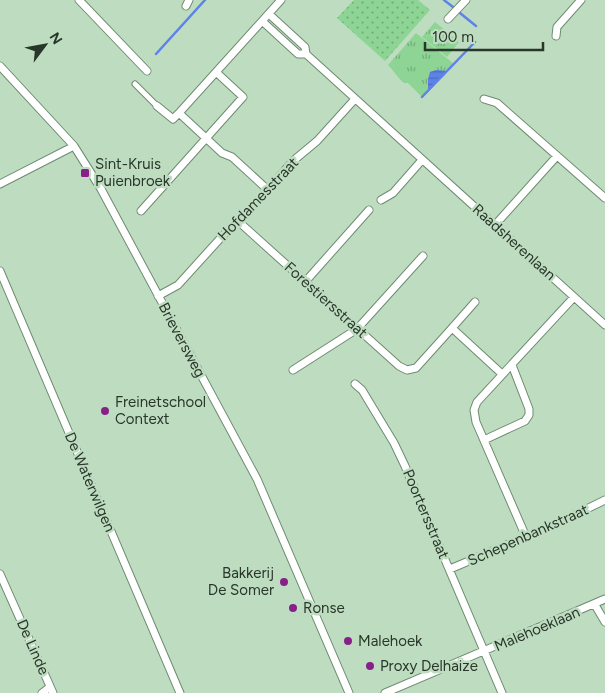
<svg xmlns="http://www.w3.org/2000/svg" width="605" height="693" viewBox="0 0 605 693" font-family="Figtree,sans-serif">
  <defs>
    <pattern id="grass-dots" width="8" height="8" patternUnits="userSpaceOnUse" patternTransform="scale(1.25)"><rect width="8" height="8" fill="#8dd495"/><path d="M2 2h.1M6 6h.1" fill="none" stroke="#73ad7a" stroke-width="1.8" stroke-linecap="round"/></pattern>
    <pattern id="park-tufts" width="24" height="20" patternUnits="userSpaceOnUse" patternTransform="scale(1.25)"><rect width="24" height="20" fill="#8dd495"/><path d="M3 7l-1-3M5 7V3M7 7l1-3M15 17l-1-3M17 17v-4M19 17l1-3" fill="none" stroke="#73ad7a"/></pattern>
    <pattern id="water-rules" width="6" height="5" patternUnits="userSpaceOnUse" patternTransform="scale(1.25)"><rect width="6" height="5" fill="#5e82e8"/><path d="M0 2.5h6" fill="none" stroke="#4e6bbc"/></pattern>
  </defs>
  <rect width="100%" height="100%" fill="#beddc0"/>
  <!-- grass -->
  <path fill="url(#grass-dots)" d="M354,0H418L430,10L385,61L337,18Z"/>
  <!-- park -->
  <path fill="url(#park-tufts)" d="M435,22L459,42L447,57L422,37Z
    M416,33L454,64L422,97L408,83H404C397,77 394,71 388,65Z"/>
  <!-- water -->
  <path fill="url(#water-rules)" d="M436,70L447,71L428,91V79L430,72Z"/>
  <g fill="none" stroke-linecap="round" stroke-linejoin="round">
    <!-- stream -->
    <path stroke="#5e82e8" stroke-width="2.5" d="M444,0L453,7
      M460,13L476,26
      M156,54L205,0
      M422,97L475,42"/>
    <!-- pedestrian casing -->
    <g stroke="#6e8b70" stroke-width="7">
      <path id="pedestrian" d="M135,84L157,106"/>
    </g>
    <!-- minor casing -->
    <g stroke="#6e8b70" stroke-width="9">
      <path id="minor" d="M79,0L147,71
        M186,6L189,0
        M269,14L305,47L306,54L605,325
        M448,19L466,0
        M262,21L298,54H306
        M556,36L557,27L581,0
        M0,66L74,146L101,189L257,479L349,693
        M484,99L497,103L605,198
        M157,106L173,119L179,113
        M0,184L74,146
        M268,190L232,157L222,153L179,113L281,0
        M381,200L393,193L422,160
        M141,211L243,97L216,72
        M239,222L399,366L407,370L416,368L452,328L502,374
        M495,225L557,156
        M0,271L180,693
        M305,282L369,210
        M158,296L178,285L226,232L239,222L293,161L317,141L355,99
        M452,328L475,302
        M293,370L357,329L423,256
        M355,384L362,390L394,443L405,466L502,693
        M484,440L525,421L529,415V409L512,365
        M526,537L476,422L474,410L477,402L574,297
        M450,569L558,523L605,500
        M0,574L53,693
        M595,605L605,622
        M42,693L50,687
        M385,693L605,599"/>
    </g>
    <!-- pedestrian -->
    <use href="#pedestrian" stroke="#fff" stroke-width="5"/>
    <!-- minor -->
    <use href="#minor" stroke="#fff" stroke-width="7"/>
  </g>
  <!-- markers -->
  <g fill="#872189" stroke="#beddc0" stroke-width="2">
    <rect x="80" y="168" width="10" height="10" rx="2.5"/>
    <circle cx="105" cy="411" r="5"/>
    <circle cx="284" cy="582" r="5"/>
    <circle cx="293" cy="608" r="5"/>
    <circle cx="348" cy="641" r="5"/>
    <circle cx="370" cy="666" r="5"/>
  </g>
  <g text-anchor="middle" stroke-width="5" stroke-linejoin="round" paint-order="stroke">
    <!-- poi labels -->
    <g font-size="15" fill="#29362a" stroke="#beddc0" text-anchor="start">
      <text x="95" y="169">Sint-Kruis<tspan x="95" dy="17">Puienbroek</tspan></text>
      <text x="115" y="407">Freinetschool<tspan x="115" dy="17">Context</tspan></text>
      <text x="274" y="578" text-anchor="end">Bakkerij<tspan x="274" dy="17">De Somer</tspan></text>
      <text x="303" y="613">Ronse</text>
      <text x="358" y="646">Malehoek</text>
      <text x="380" y="671">Proxy Delhaize</text>
    </g>
    <!-- street labels -->
    <g font-size="15" fill="#29362a" stroke="#beddc0">
      <text transform="translate(258 199) rotate(-46)" y="5">Hofdamesstraat</text>
      <text transform="translate(514 242) rotate(42)" y="5">Raadsherenlaan</text>
      <text transform="translate(326 300) rotate(42)" y="5">Forestiersstraat</text>
      <text transform="translate(182 340) rotate(62)" y="5">Brieversweg</text>
      <text transform="translate(90 482) rotate(67)" y="5">De Waterwilgen</text>
      <text transform="translate(426 514) rotate(67)" y="5">Poortersstraat</text>
      <text transform="translate(528 535) rotate(-24)" y="5">Schepenbankstraat</text>
      <text transform="translate(537 629) rotate(-23)" y="5">Malehoeklaan</text>
      <text transform="translate(33 647) rotate(66)" y="5">De Linde</text>
    </g>
  </g>
  <!-- north arrow -->
  <g transform="translate(45 45) rotate(58)" stroke="#beddc0" stroke-width="4" paint-order="stroke">
  <path d="M0-4L9 19L0 12L-9 19Z" fill="#29362a"/>
  <text y="-8" font-size="14" font-weight="bold" text-anchor="middle" fill="#29362a">N</text>
  </g>
  <!-- scale -->
  <path d="M425 42v8h118v-8" fill="none" stroke="#29362a" stroke-width="2.5"/>
  <text x="432" y="42" font-size="15" fill="#29362a" stroke="#beddc0" stroke-width="4" paint-order="stroke">100 m</text>
</svg>
